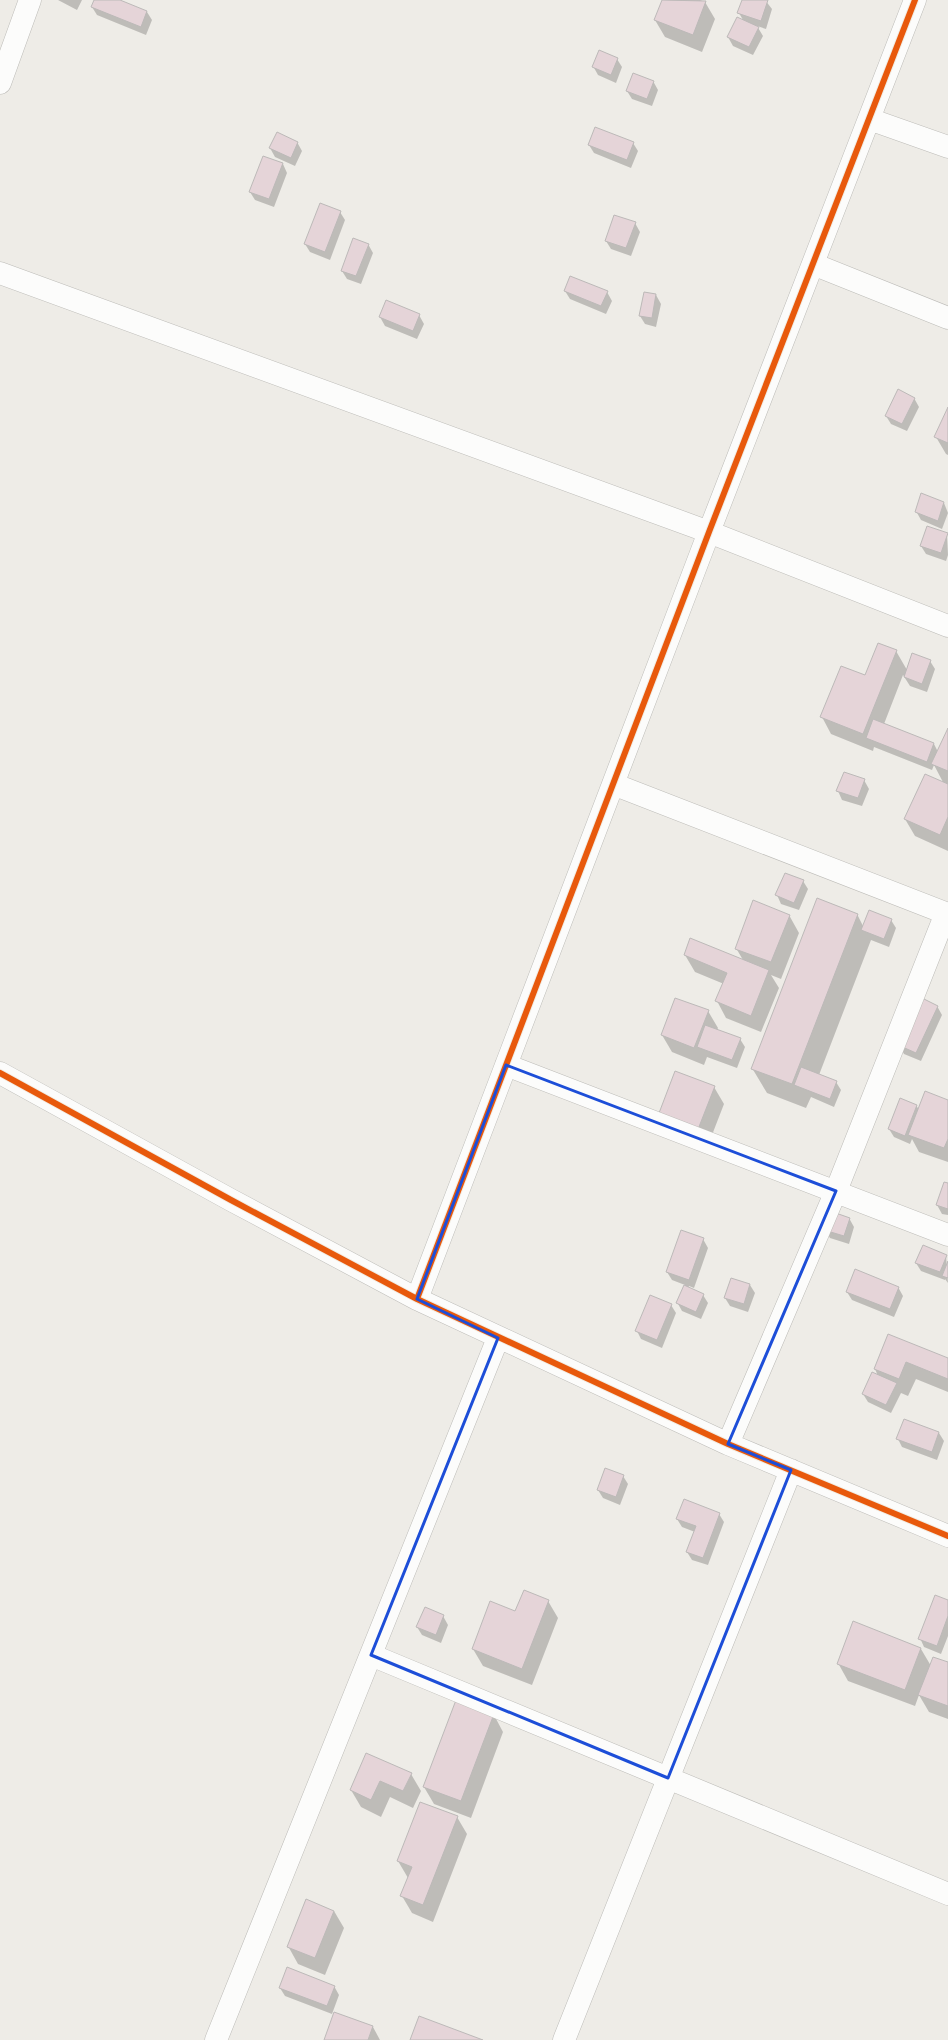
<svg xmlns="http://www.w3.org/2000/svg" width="948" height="2040" viewBox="0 0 948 2040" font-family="Commissioner,sans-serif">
  <rect width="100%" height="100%" fill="#eeece7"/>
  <!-- shadow -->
  <path fill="#0003" d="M58,0H82L77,10Z
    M95,0H117L147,12L152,20L146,35L97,15L92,7Z
    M663,0H700L705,2L715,19L702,52L665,37L655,20Z
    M743,0H765L772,9L766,29L757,26L763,36L753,55L733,46L728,37L743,20L739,13Z
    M617,59L622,67L616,83L598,75L593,66Z
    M653,81L658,90L652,106L632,99L627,91Z
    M297,142L302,151L295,166L275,157L270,148Z
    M633,143L638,151L631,168L594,153L589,145Z
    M264,157L283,164L287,173L274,207L255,200L250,192Z
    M340,212L345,220L330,260L310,252L305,244Z
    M635,223L640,232L631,256L611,249L606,241Z
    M368,244L373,253L361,284L347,279L342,271Z
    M565,291L607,292L612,301L606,314L570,299Z
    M656,295L661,304L656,327L645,324L640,316Z
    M419,315L424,324L417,339L385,326L380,317Z
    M914,398L919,407L907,431L891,424L886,416Z
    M948,409V455L946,454L936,437Z
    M944,503L948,513L942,529L921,520L916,511Z
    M947,534L948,555L946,561L926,554L921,546Z
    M896,651L907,670L930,661L935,669L927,692L910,686L903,675L884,724L934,744L938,752L948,731V851L915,836L905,819L944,784L934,765L932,770L874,747L873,751L831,734L822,717Z
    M864,780L869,789L862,806L842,800L838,791Z
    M803,881L808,889L799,910L781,904L777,895Z
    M857,914L863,926L891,920L896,928L889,947L871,940L819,1075L836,1082L841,1090L834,1107L811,1097L806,1108L767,1093L752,1068Z
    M789,915L799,933L781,979L771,975L779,988L761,1032L726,1018L717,1001L724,984L695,972L685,955L743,960L736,948Z
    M937,1006L942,1015L921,1061L904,1054L899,1045Z
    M708,1011L718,1028L717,1030L740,1039L745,1047L737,1068L707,1057L704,1065L672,1052L662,1035Z
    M714,1087L724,1104L705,1153L667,1138Z
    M948,1101V1162L919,1152L912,1139L910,1144L894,1137L889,1129L916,1105L919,1110Z
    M948,1184V1215L942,1214L937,1205Z
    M849,1218L854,1227L849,1244L830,1238L825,1230Z
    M703,1239L708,1248L694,1288L689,1286L688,1288L703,1295L708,1303L701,1319L682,1311L677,1302L685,1285L672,1280L667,1272Z
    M946,1255L948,1283L945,1279V1280L921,1271L916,1263Z
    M750,1285L755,1293L748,1312L730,1306L725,1298Z
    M898,1287L903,1296L894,1317L852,1300L847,1292Z
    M671,1305L676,1313L662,1348L641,1339L637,1331Z
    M888,1335L948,1359V1392L916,1379L908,1396L901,1393L891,1413L868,1402L863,1394L878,1376L875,1369Z
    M939,1433L944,1441L937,1460L902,1447L898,1439Z
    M623,1476L628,1484L620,1505L603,1498L598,1490Z
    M719,1514L724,1522L708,1565L692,1560L687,1552L695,1532L682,1527L677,1519Z
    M548,1601L558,1618L532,1685L483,1666L473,1649L516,1612Z
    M948,1601V1636L941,1654L924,1647L920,1638Z
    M443,1616L448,1625L441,1643L422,1635L417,1627Z
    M921,1649L931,1666L948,1663V1719L929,1712L919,1695L915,1706L848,1681L838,1663Z
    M494,1715L503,1732L471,1818L434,1804L424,1787Z
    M367,1754L411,1774L421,1791L413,1808L390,1797L381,1817L361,1807L351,1790Z
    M457,1817L467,1834L433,1922L412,1913L402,1896L408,1878L398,1861Z
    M334,1911L344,1928L325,1975L298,1964L288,1946Z
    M334,1986L339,1995L332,2014L285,1996L280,1988Z
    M335,2013L373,2027L380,2040H325Z"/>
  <!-- building -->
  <path fill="#e5d4d8" stroke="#bcb9b8" d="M94,0H120L147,11L141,27L91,7Z
    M662,0L706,1L693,35L654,20Z
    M742,0H768L761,21L737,13Z
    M737,17L759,27L749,47L727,37Z
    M599,50L618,58L611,75L592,67Z
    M633,73L654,81L647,99L626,91Z
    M595,127L634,142L627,160L588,145Z
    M277,132L298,142L291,158L269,148Z
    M263,156L283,163L269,199L249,192Z
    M320,203L341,211L325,252L304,244Z
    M614,215L636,222L626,248L605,241Z
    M353,238L369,244L356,276L341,271Z
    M570,276L608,291L601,306L564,291Z
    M644,292L656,294L652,318L639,316Z
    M386,300L420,314L413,331L379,317Z
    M898,389L915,398L902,424L885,416Z
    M948,407V443L934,437Z
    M921,493L944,502L938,521L915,512Z
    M927,526L948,533L941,553L920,546Z
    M878,643L897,650L863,734L820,717L841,666L865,675Z
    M912,653L931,660L922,684L904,677Z
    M873,719L934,743L927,762L866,738Z
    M948,728V771L931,764Z
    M844,772L865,779L858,798L836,791Z
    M925,774L948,784V817L940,835L904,819Z
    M785,873L804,880L794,903L775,895Z
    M817,898L858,914L792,1084L751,1069Z
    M753,900L790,915L771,962L735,949Z
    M869,910L892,919L884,939L861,930Z
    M690,938L769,970L751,1016L715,1001L727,973L684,955Z
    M920,997L938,1006L916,1053L898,1045Z
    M675,998L709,1010L694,1048L661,1035Z
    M705,1025L741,1038L732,1060L697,1047Z
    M801,1067L837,1081L830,1099L794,1085Z
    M675,1071L715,1086L695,1137L656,1121Z
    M925,1091L948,1100V1139L944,1148L908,1135Z
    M900,1098L917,1105L905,1136L888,1129Z
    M944,1182L948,1183V1209L936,1205Z
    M830,1211L850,1218L844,1236L824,1230Z
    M681,1230L704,1238L689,1280L666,1272Z
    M923,1245L947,1255L940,1272L915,1263Z
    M948,1261V1278L942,1276Z
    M855,1269L899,1287L890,1309L846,1292Z
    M731,1278L750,1284L744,1304L724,1298Z
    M684,1285L704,1294L696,1312L676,1303Z
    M650,1295L672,1304L657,1340L635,1331Z
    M888,1334L948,1358V1379L906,1362L899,1379L874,1369Z
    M872,1372L897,1383L886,1405L862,1394Z
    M904,1419L939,1432L932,1452L896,1439Z
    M605,1468L624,1475L616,1497L597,1490Z
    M684,1499L720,1513L703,1558L686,1552L696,1526L676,1519Z
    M524,1590L549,1600L522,1669L472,1649L490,1601L515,1611Z
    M935,1595L948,1600V1616L937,1646L918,1639Z
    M425,1607L444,1615L436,1635L416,1627Z
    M853,1621L921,1648L905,1690L837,1664Z
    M933,1657L948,1662V1706L918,1695Z
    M456,1700L494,1714L461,1801L423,1787Z
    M366,1753L412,1773L403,1791L380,1781L371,1800L350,1790Z
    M420,1802L458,1816L423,1905L400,1896L412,1867L397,1861Z
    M306,1899L334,1911L315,1958L287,1947Z
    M287,1967L335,1986L327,2006L279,1988Z
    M334,2012L373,2026L368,2040H324Z
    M419,2016L483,2040H410Z"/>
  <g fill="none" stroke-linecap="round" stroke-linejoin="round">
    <!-- minor casing -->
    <g stroke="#bdbcb8" stroke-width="23">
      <path id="minor" d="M0,83L30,0
        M869,119L948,147
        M813,264L948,318
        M0,273L709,532L948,626
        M613,784L948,914
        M506,1065L948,1235
        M0,1073L231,1200L417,1299L728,1444L948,1536
        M417,1299L709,532L915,0
        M728,1444L836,1191L946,913
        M371,1655L948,1894
        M216,2040L498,1338
        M564,2040L791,1470"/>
    </g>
    <!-- minor -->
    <use href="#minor" stroke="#fcfcfb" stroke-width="22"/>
    <!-- cycleway casing -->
    <g stroke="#f1ede4" stroke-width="8">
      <path id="cycleway" d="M0,1073L231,1200L417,1299L728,1444L948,1536
        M417,1299L709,532L915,0"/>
    </g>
    <!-- cycleway -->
    <use href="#cycleway" stroke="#e8590c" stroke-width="6"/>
  </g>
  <!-- marked area -->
  <path fill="none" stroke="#1d4ed8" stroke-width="3" stroke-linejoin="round" d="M506,1065L836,1191L728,1444L791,1470L668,1778L371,1655L498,1338L417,1299Z"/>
</svg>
